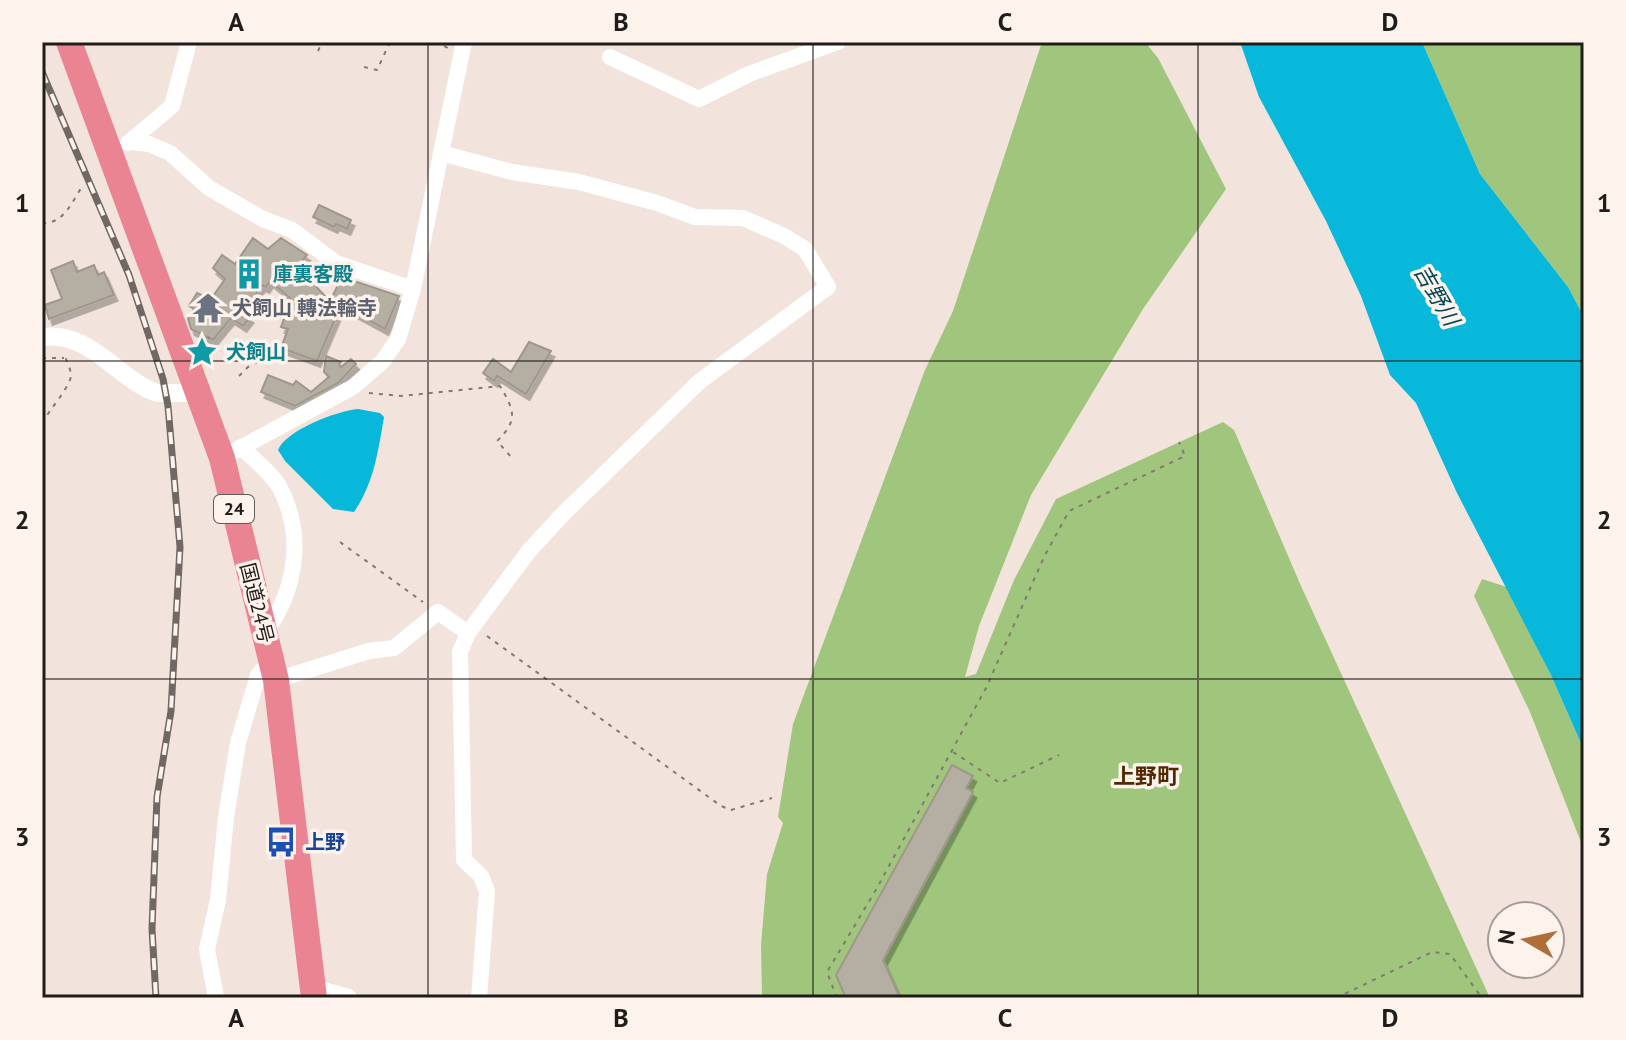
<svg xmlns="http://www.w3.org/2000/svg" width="1626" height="1040" viewBox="0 0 1626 1040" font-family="'PT Sans','Noto Sans JP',sans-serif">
  <defs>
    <filter id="shadow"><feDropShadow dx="3.5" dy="6" stdDeviation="0" flood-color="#0004"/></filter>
  </defs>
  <rect width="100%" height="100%" fill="#f2e4dc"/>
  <!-- green -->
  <path fill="#a0c57c" d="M1042,42H1145L1158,58L1226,189L1143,309L1031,495L979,626L965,677L976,674L1014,580L1056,499L1223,422L1234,430L1301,586L1490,998H762L761,945L767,874L783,823L778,817L793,724L925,370L953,311Z
    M1422,42H1584V317L1568,287L1480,174Z
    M1482,579L1507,587L1550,673L1584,750V850L1530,712L1474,596Z"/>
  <!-- water -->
  <path fill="#07b8da" d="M1240,42H1422L1480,174L1568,287L1584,317V750L1550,673L1457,493L1416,403L1390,375L1361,296L1326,221L1259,97Z
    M358,409L380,413L384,417C378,452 374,483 354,512L333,509L285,461L278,450C286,430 337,411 358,409Z"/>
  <!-- building -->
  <path fill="#b5aea2" stroke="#9f978c" stroke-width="2" filter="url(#shadow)" d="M319,205L351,220L347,229L336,224L334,227L313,217Z
    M253,238L268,249L281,238L307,255L297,267L330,301L342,277L399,296L385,329L341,305L317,361L281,348L288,329L281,327L291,299L270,281L266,287L262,285L243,313L250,317L243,326L231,318L213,340L191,329L188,319L194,309L189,306L197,293L211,299L225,279L213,268L222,255L235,264Z
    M73,261L77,272L94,265L98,275L104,272L114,295L49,319L45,305L62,299L51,270Z
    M529,342L551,351L526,394L497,376L494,381L483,373L493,359L511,372Z
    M326,356L341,362L339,364L341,367L351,359L356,364L338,383L295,406L261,392L268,375L293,385L296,381L311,392L329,377L324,372Z
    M952,765L973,776L966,788L973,792L883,960L900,998H846L836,975Z"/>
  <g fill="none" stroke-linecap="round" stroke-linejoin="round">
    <!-- path -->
    <path stroke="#827974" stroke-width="2" stroke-dasharray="4 6" stroke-linecap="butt" d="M435,42L448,48
      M318,51L322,42
      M364,67L377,70L390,42
      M42,223C64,224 71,203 82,187
      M202,346L209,337
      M42,358H64
      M239,376L248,367L259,361
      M369,393L401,396L500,386C514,410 519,420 497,441L513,459
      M42,423C48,412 73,383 71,374C70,367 66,361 65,355
      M340,542L423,602
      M487,636L721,806L731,810L772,798
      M953,752L1000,783L1059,755
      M837,998L827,972L877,888L987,686L1044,557L1069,511L1185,456L1179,442
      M1336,998L1432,952L1450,954L1482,998"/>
    <!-- minor -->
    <path stroke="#fff" stroke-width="16" d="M610,57L699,99L749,74L838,42
      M132,142L149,144L170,153L209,188L263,219L292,230L336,263L413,289
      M128,143L172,106L189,42
      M441,153L512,172L579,182L657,203L695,217L743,218L784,236L805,249L828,287L700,381L563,514L528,552L468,633L460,652L464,860L481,876L487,891L479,998
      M241,447C253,459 272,473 280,488C305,536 296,592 264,634
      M222,458L353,387L383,361L398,339L413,289L464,42
      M276,680L369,651L394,648L438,612L468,633
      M216,998L207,949L218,900L226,817L238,743L258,675L271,661"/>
    <!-- tertiary -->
    <path stroke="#fff" stroke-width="18" d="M42,337C87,331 112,371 147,389L157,393H197
      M313,988L348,998"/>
    <!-- trunk -->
    <path stroke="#ea8493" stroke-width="26" d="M69,42L222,458L276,680L314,998"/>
    <!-- rail casing -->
    <g stroke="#6f6863" stroke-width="7">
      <path id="rail" d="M42,72L129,275L163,379L168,406L180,547L171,711L157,797L152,929L156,998"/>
    </g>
    <!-- rail -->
    <use href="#rail" stroke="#fdf2ec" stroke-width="4" stroke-dasharray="12" stroke-linecap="butt"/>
  </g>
  <!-- grid -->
  <path fill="none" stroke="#201c19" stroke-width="2" stroke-opacity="0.55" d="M428,42V998M813,42V998M1198,42V998M42,361H1584M42,679H1584"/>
  <!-- icons -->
  <defs>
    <g id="building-bare" transform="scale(2.4)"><path d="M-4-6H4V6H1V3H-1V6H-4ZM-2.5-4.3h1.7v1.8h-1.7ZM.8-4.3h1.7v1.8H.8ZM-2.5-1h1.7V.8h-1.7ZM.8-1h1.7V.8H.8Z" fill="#0f9aa8" stroke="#fdf2ec" stroke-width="2.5" paint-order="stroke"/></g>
    <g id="temple-bare" transform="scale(2.4)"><path d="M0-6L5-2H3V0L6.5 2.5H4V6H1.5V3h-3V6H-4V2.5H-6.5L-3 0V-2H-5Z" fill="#6b7280" stroke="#fdf2ec" stroke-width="2.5" paint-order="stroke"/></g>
    <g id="sight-bare" transform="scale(2.4)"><path d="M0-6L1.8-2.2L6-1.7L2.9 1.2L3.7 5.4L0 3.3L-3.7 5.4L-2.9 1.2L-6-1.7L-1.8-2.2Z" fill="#0f9aa8" stroke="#fdf2ec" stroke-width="2.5" paint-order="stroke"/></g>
    <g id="bus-bare" transform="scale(2.4)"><path d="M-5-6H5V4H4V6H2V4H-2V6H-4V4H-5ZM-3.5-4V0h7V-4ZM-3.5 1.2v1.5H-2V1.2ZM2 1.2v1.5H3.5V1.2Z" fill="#1a4fb4" stroke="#fdf2ec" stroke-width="2.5" paint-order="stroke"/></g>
  </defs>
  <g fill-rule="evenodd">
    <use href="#building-bare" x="249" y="274"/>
    <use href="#temple-bare" x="208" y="308"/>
    <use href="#sight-bare" x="202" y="352"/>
    <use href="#bus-bare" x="281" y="842"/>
  </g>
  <g text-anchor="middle" stroke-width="7" stroke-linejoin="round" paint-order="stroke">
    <!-- shield labels -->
    <rect fill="#fdf2ec" stroke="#625c58" stroke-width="2" x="214" y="495" width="40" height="28" rx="6"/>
    <g font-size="18" font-weight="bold" fill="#201c19">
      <text x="234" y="515">24</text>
    </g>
    <!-- culture labels -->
    <g font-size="20" font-weight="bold" fill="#0d838f" stroke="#fdf2ec" text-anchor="start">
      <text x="273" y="281">庫裏客殿</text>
      <text x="226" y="359">犬飼山</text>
    </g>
    <!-- worship labels -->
    <g font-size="20" font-weight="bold" fill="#5b616d" stroke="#fdf2ec" text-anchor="start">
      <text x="232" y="315">犬飼山 轉法輪寺</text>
    </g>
    <!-- street labels -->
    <g font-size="20" fill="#201c19" stroke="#fdf2ec">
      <text transform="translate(257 603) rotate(76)" y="7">国道24号</text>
    </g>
    <!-- transit labels -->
    <g font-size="20" font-weight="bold" fill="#164399" stroke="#fdf2ec" text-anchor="start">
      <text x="305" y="849">上野</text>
    </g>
    <!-- water labels -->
    <g font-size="22" font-style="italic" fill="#054755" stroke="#fdf2ec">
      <text transform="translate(1437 295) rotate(60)" y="8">吉野川</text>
    </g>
    <!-- neighbourhood labels -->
    <g font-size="22" font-weight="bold" fill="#522800" stroke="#fdf2ec">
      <text x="1146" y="784">上野町</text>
    </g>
  </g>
  <!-- border -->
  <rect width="1626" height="1040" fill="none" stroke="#fdf2ec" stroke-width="88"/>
  <!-- north arrow -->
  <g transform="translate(1526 940) rotate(279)"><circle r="38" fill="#fdf2ec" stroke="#a59c98" stroke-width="2"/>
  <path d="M0-6L14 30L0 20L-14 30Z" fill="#af6e38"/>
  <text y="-12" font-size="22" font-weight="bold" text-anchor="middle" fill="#201c19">N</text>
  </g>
  <rect x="44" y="44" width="1538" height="952" fill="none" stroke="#201c19" stroke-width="3"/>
  <g font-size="26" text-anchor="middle" font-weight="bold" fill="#201c19">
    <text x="236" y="31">A</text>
    <text x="621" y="31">B</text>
    <text x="1005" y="31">C</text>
    <text x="1390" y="31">D</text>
    <text x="22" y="212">1</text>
    <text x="1604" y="212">1</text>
    <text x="22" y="529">2</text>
    <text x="1604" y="529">2</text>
    <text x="22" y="846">3</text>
    <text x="1604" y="846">3</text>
    <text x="236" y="1027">A</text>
    <text x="621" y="1027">B</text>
    <text x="1005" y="1027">C</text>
    <text x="1390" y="1027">D</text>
  </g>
</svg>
